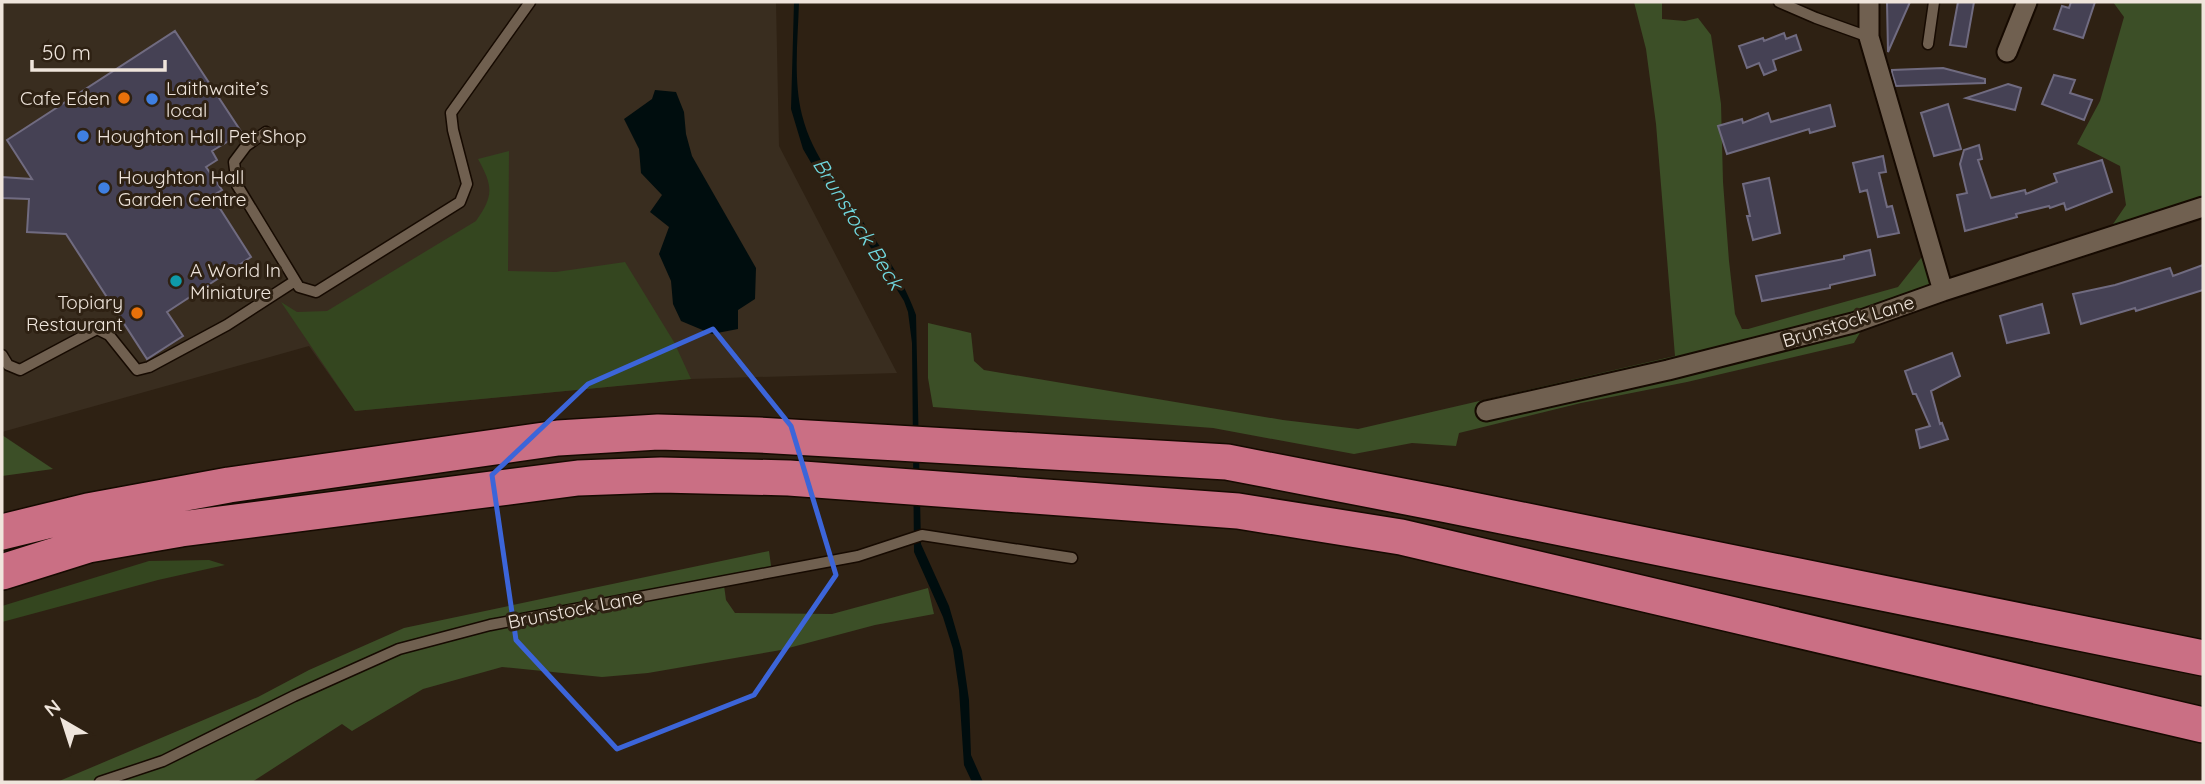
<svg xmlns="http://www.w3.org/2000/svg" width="2205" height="784" viewBox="0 0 2205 784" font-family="Quicksand,sans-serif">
  <rect width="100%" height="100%" fill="#2e2113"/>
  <!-- commercial -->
  <path fill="#392d1f" d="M2,2H776L779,146L897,373L691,379L355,411L309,346L2,432Z"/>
  <!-- green -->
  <path fill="#34461f" d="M509,151L508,271L556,272L625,262L674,342L691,379L355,411L281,302L297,312L327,311L476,221C494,196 493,186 478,159Z
    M209,560L225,565L158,580L2,622V606L149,561Z"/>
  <!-- forest -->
  <path fill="#3c4f27" d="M1634,2H1662V19L1685,21L1698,18L1711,35L1721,104L1723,182L1729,261L1735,314L1742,329H1748L1898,287L1921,258L1924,259L1933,281L1922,303L1862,329L1854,343L1687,382L1581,403L1459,433L1456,446L1412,443L1354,454L1213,428L933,407L928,378V323L971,333L974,361L984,370L1283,420L1358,429L1675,356L1656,124L1646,49Z
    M2113,2H2203V213L2111,227L2126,205L2120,166L2077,144L2100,101L2124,17Z
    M2,435L53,469L2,476Z
    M769,551L772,573L723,578L726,600L735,613L832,614L928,588L934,614L875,625L781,650L648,673L602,677L502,667L423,689L352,731L342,724L252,782H57L258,697L309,670L404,628Z"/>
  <!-- water -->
  <path fill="#000d0e" d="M794,2H799C798,38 793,79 802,115C813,159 842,189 866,226C885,253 905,284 916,315L921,544L949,606L962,651L969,700L971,755L983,782H972L964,765L959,690L953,649L943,617L914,552L912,343L908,312L904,301L849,213L817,173L803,149L791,109Z
    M655,90L676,92L684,112L686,134L692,156L756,268L755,299L738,310V329L712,334L681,321L673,304L671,281L659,254L669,227L650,212L662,195L641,173L639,149L624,119L652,99Z"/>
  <!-- building -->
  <path fill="#454154" stroke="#706b80" stroke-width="2" d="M1887,2H1910L1888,52Z
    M1958,2H1974L1966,47L1950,45Z
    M2071,2H2095L2083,38L2054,29L2062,6L2069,8Z
    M175,31L242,133L212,151L217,160L206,167L222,190L212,196L251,257L167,312L183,336L147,359L66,234L27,232L29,199L2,198V177L32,179L7,140Z
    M1784,33L1786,39L1796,35L1801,50L1773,60L1776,70L1764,75L1759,63L1747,68L1739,46L1763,38L1764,41Z
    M1943,68L1985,79V83L1896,86L1892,73V70Z
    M2054,75L2075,80L2070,93L2092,100L2084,120L2042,104Z
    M2008,84L2021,88L2015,110L1966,98Z
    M1948,104L1961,149L1934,156L1921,113Z
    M1830,105L1835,126L1810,133L1809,129L1727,154L1718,126L1742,119L1743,123L1768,113L1771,122Z
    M1979,145L1982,159L1978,160L1991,198L2025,190L2026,194L2057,182L2054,174L2102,160L2112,192L2066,210L2064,203L2050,208L2049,206L2016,214L2017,217L1965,231L1957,195L1967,193L1960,164L1964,150Z
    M1883,156L1886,172L1879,173L1887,207L1892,206L1899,233L1878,237L1867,190L1860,192L1853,163Z
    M1769,178L1780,233L1753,240L1747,216H1750L1743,184Z
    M1870,250L1875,275L1830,285V288L1762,301L1756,276L1844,259V256Z
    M2203,265V290L2136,311L2135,308L2081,324L2073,294L2115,285L2170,268L2173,276Z
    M2042,304L2049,333L2007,343L2000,316Z
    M1952,353L1960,376L1931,391L1940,424L1942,423L1948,439L1920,448L1916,430L1930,426L1916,394H1913L1905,371Z"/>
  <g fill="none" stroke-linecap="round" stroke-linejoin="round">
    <!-- lane casing -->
    <g stroke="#160a01" stroke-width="13">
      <path id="lane" d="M1779,2L1816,18L1869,37
        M1928,44L1934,2
        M266,132L246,146L234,162L237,185L299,287L316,292L460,202L467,184L453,130L451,113L530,2
        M2,355L8,365L20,370L97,329L109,335L137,370L149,367L227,325L295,281
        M100,782L163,761L294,696L399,649L490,625L858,556L922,535L1072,558"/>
    </g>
    <!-- street casing -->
    <g stroke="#160a01" stroke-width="23">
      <path id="street" d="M1869,2V37L1943,291
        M2007,52L2027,2
        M1486,411L1668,370L1853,323L1943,291L2203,207"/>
    </g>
    <!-- highway casing -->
    <g stroke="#160a01" stroke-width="38">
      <path id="highway" d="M2,532L88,511L229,485L558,438L658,432L758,435L1227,462L1448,505L2203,658
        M2,572L88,545L181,529L578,478L661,475L789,478L1238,511L1401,537L2203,725"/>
    </g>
    <!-- lane -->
    <use href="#lane" stroke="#706050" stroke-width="10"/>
    <!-- street -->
    <use href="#street" stroke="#706050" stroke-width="19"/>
    <!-- highway -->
    <use href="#highway" stroke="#ca6f84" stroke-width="35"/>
  </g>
  <!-- marked area -->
  <path fill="none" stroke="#3c65d9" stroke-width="5" stroke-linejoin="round" d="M713,329L791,426L836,575L754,695L617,749L516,640L492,475L588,384Z"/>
  <!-- markers -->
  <g fill="#e8710a" stroke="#2e2113" stroke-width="2.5">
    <circle cx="124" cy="98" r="7"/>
    <circle cx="137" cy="313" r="7"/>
  </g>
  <g fill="#3f7fe0" stroke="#2e2113" stroke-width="2.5">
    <circle cx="152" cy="99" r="7"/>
    <circle cx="83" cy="136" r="7"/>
    <circle cx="104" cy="188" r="7"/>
  </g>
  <circle fill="#0f9aa8" stroke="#2e2113" stroke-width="2.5" cx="176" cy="281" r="7"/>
  <g text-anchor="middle" stroke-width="6" stroke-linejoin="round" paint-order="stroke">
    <!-- poi labels -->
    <g font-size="19" fill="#efe5dc" stroke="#2e2113" text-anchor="start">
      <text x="166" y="95">Laithwaite’s<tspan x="166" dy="22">local</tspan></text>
      <text x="110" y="105" text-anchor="end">Cafe Eden</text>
      <text x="97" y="143">Houghton Hall Pet Shop</text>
      <text x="118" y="184">Houghton Hall<tspan x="118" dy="22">Garden Centre</tspan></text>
      <text x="190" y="277">A World In<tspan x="190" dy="22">Miniature</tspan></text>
      <text x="123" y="309" text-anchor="end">Topiary<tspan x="123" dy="22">Restaurant</tspan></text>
    </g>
    <!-- street labels -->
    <g font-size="19" fill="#efe5dc" stroke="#2e2113">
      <text transform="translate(1848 321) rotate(-17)" y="7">Brunstock Lane</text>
      <text transform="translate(575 609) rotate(-11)" y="7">Brunstock Lane</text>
    </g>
    <!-- water labels -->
    <g font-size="21" font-style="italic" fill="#70d8df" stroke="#2e2113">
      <text transform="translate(858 224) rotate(58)" y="7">Brunstock Beck</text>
    </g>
  </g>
  <!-- border -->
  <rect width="2205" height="784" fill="none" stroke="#efe5dc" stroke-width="7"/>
  <!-- north arrow -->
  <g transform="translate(63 721) rotate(321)" stroke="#2e2113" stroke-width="5" paint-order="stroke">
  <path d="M0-5L12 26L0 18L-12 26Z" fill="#efe5dc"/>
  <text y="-10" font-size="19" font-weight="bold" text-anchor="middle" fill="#efe5dc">N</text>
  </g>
  <!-- scale -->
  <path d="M32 60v10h133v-10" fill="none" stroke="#efe5dc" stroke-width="3.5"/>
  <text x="42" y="60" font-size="21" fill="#efe5dc" stroke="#2e2113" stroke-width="5" paint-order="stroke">50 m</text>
</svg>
